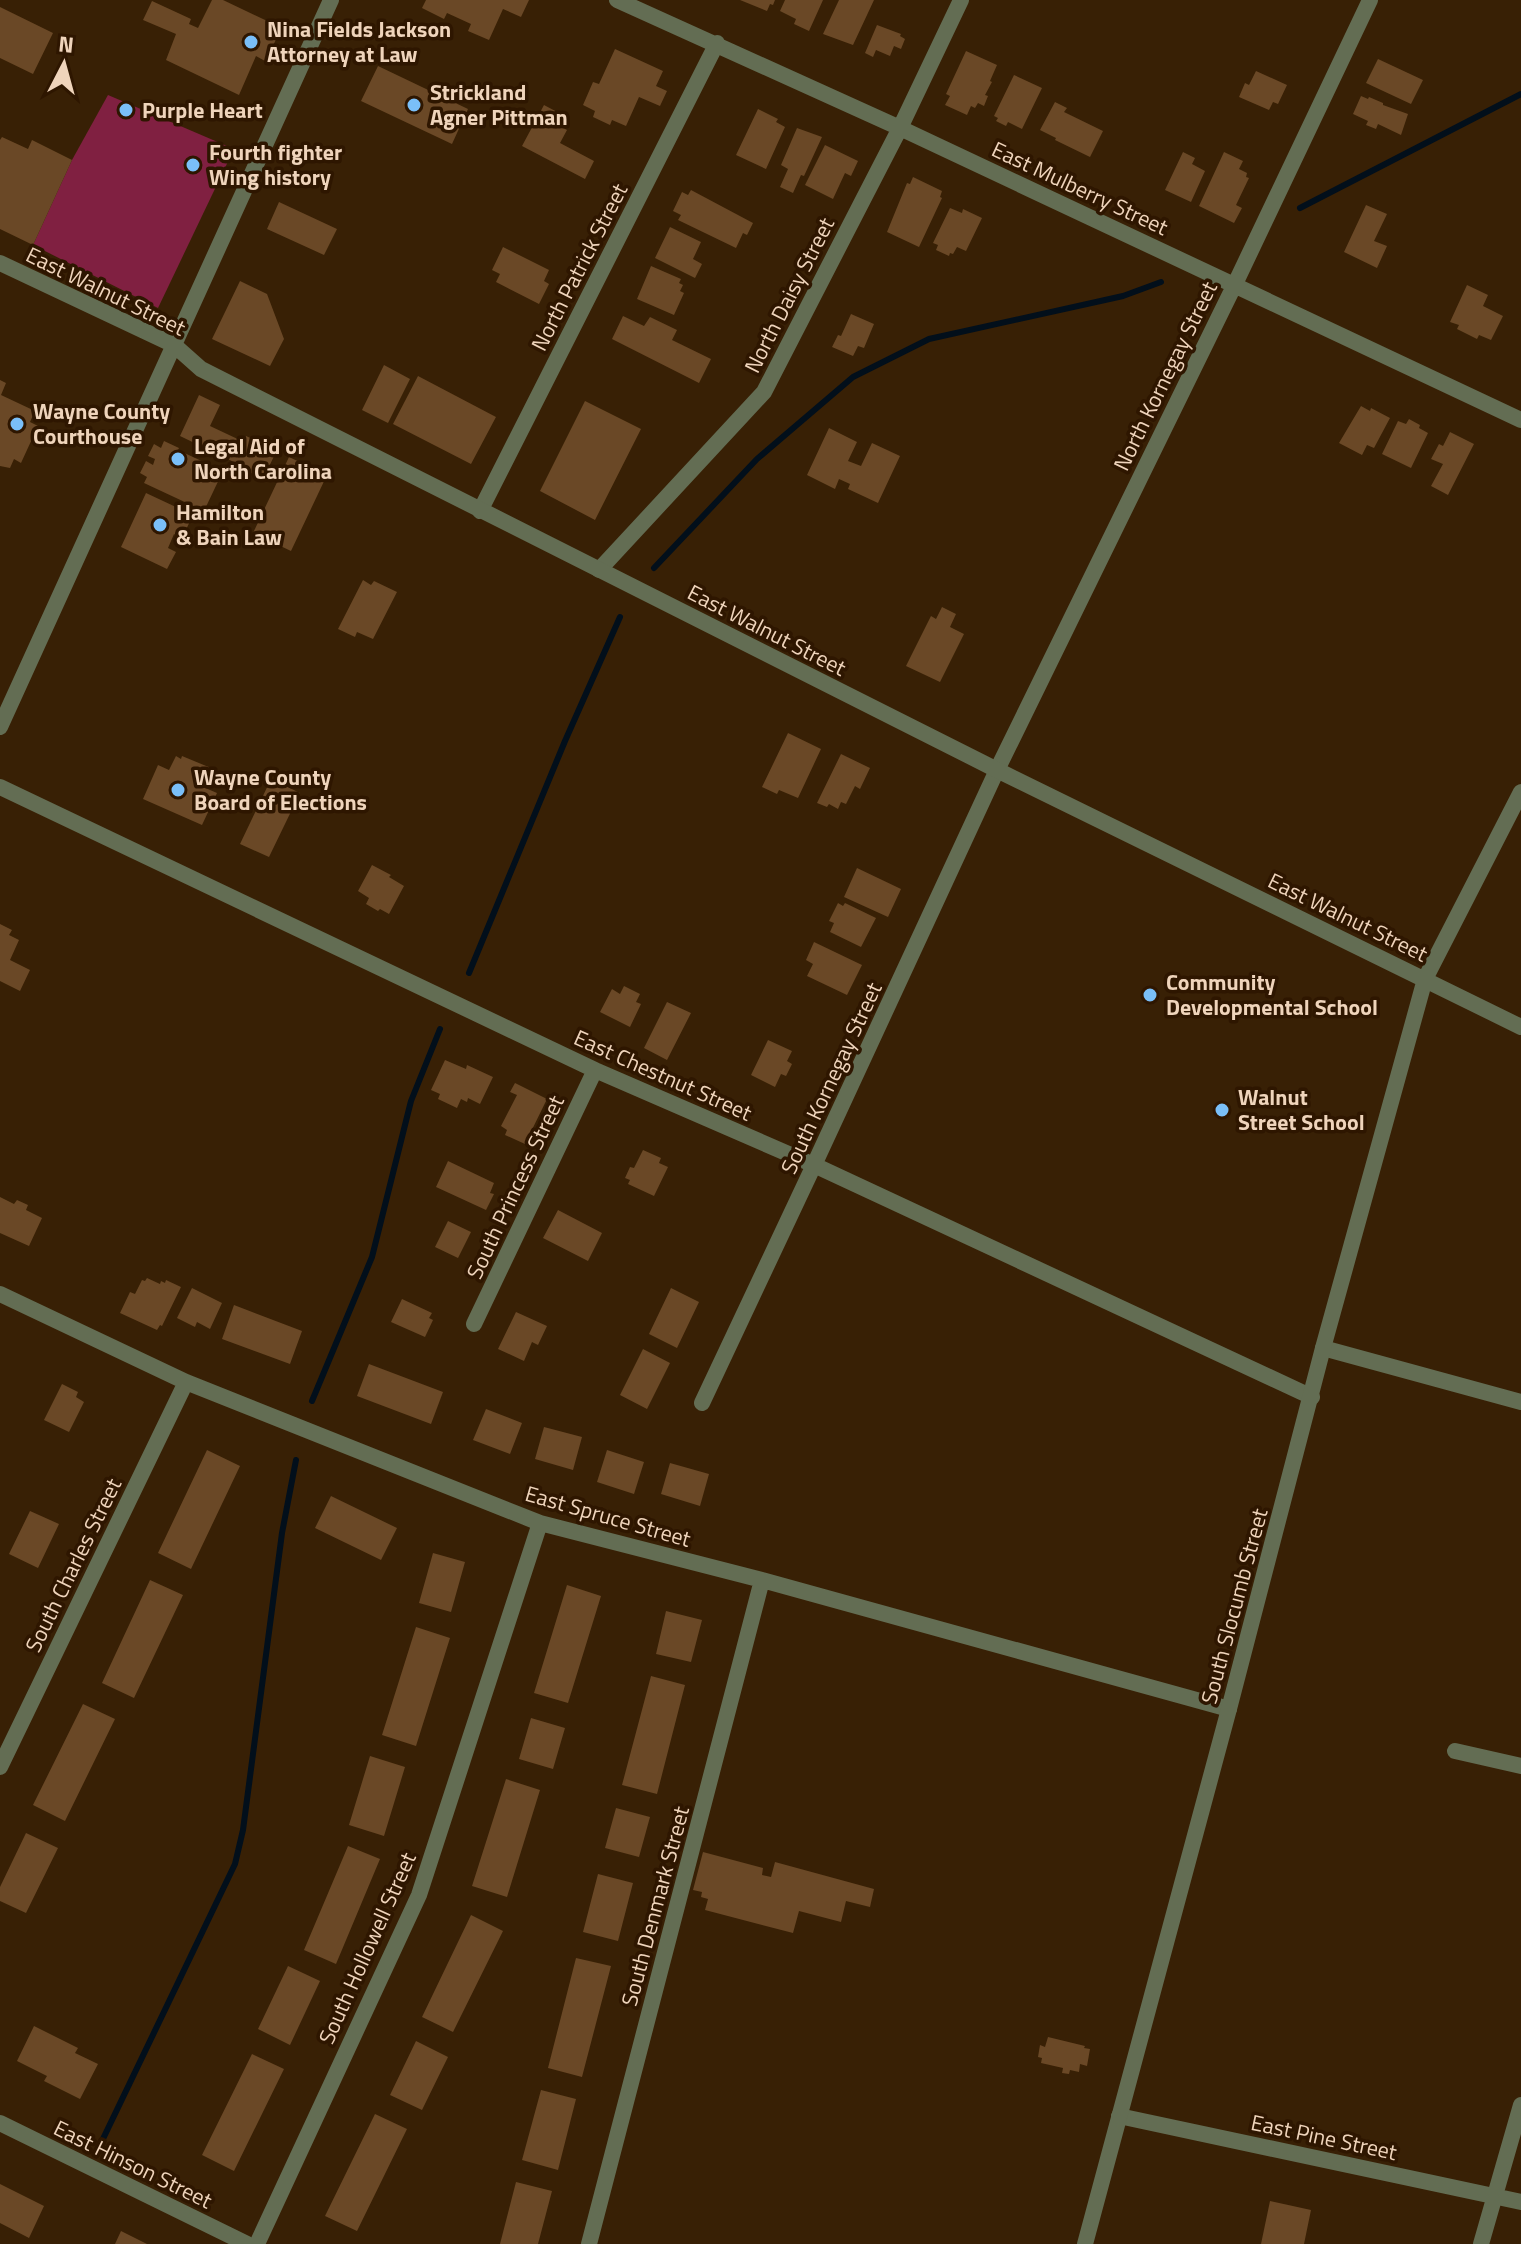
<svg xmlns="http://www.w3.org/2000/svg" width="1521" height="2244" viewBox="0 0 1521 2244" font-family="'Titillium Web',sans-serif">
  <rect width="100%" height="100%" fill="#382005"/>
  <!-- green -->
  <path fill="#802041" d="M108,95L234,149L158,308L33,245L72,160Z"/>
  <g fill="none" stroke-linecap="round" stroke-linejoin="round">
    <!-- stream -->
    <path stroke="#020f1b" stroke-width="6" d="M1300,208L1521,94
      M654,568L757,459L853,377L929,339L1123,296L1161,282
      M469,973L565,741L620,617
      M312,1401L372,1257L411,1101L440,1029
      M101,2143L235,1864L243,1830L282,1533L296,1460"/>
  </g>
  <!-- building -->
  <path fill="#6a4826" d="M212,0H223L282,28L265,61L256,56L239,95L166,60L176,34L143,20L152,1L191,19L189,24L198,28Z
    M426,0H529L521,17L503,9L489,40L468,31L471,24L447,13L444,19L422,8Z
    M740,0H775L773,5L770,4L767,11Z
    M785,0H823L809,31L794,24L796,19L780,11Z
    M839,0H874L853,45L823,34Z
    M0,7L53,33L33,74L0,58Z
    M877,25L901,34L900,36L905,39L901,49L894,46L890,56L876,50L873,57L865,53Z
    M615,49L663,71L656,86L667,91L660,106L639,97L626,126L612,120L610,125L593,117L595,111L583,105L593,82L599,84Z
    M966,51L997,65L990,81L992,82L985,95L988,96L984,106L978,103L975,108L971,106L967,115L945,105L950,96L946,94Z
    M1378,59L1423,80L1411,104L1366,83Z
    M378,66L468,109L452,144L361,101Z
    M1256,71L1287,85L1278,104L1273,102L1269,110L1239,97L1245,83L1249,85Z
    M1014,75L1042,88L1022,129L1008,122L1006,126L996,121L998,118L994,116Z
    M1361,96L1368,99L1369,97L1383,103V105L1408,114L1401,135L1378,124L1376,129L1366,125L1368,121L1353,114Z
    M1055,102L1067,108L1064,112L1103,131L1090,157L1055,140L1056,138L1040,130Z
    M544,105L559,113L554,123L567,130L560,143L594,161L585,179L522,146Z
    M758,109L778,119L776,122L785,127L766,169L736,155Z
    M797,128L822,137L804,176L801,175L793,193L780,187L788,169L781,165Z
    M2,137L28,149L32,140L72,160L33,245L0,229V140Z
    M825,145L858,161L851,176L845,173L833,199L805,185Z
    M1183,152L1195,158L1192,164L1205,171L1191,202L1165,190Z
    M1224,152L1243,161L1239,169L1247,173L1246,177L1249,178L1236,205L1242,208L1234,223L1199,206Z
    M913,177L942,191L940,197L942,198L919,247L887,232L907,183L910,184Z
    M691,190L753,223L747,235L743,233L736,248L678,220L681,215L673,211L682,192L688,195Z
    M279,202L337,229L324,255L267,229Z
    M1366,205L1387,214L1374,241L1387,246L1377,268L1344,252Z
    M950,208L962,213L963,209L982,218L966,251L957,247L953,254L950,253L949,256L936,250L938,245L933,243Z
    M670,227L701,242L693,259L702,264L695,278L655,258Z
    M503,247L549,270L544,281L549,284L539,304L496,282L500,274L492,270Z
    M651,266L681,279L679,283L683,285L680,291L684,293L674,315L637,299Z
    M240,281L267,294L284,339L270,366L212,339Z
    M1467,285L1488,295L1483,306L1503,316L1491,340L1479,335L1477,339L1457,329L1459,325L1450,322Z
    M851,314L874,324L864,348L858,346L853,356L832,347L838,335L841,336Z
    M623,316L644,326L650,317L677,330L672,340L711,359L699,383L612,339Z
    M384,365L410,379L388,423L362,410Z
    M418,376L496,417L471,464L393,424Z
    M0,380L6,383L1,395L35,411L30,422L38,426L21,463L14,459L10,468L0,466Z
    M199,395L220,405L210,426L244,442L246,436L277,450L263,479L237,466L238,464L180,436Z
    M585,401L641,429L595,520L540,491Z
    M1361,406L1370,411L1371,408L1390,418L1374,448L1367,445L1362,455L1339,443Z
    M1409,419L1420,425L1419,428L1428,433L1411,468L1382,454L1398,421L1406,424Z
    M829,428L857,442L848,461L861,466L872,443L900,456L878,503L848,489L850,484L839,479L835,489L807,475Z
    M1450,432L1474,444L1448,495L1431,486L1443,464L1431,459L1439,444L1443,446Z
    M164,441L179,448L178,450L223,471L204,511L144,483L147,477L140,473L146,461L153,465L155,459L148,456L154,444L161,448Z
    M289,457L327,475L291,551L253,533Z
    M146,493L193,515L182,538L174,534L168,548L176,552L167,569L121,547Z
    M363,580L371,585L374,581L397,592L373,639L357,632L355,637L338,629Z
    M942,607L956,614L950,627L964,634L940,682L906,666L931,616L936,619Z
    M788,733L821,749L798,798L779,790L777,794L762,787Z
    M841,754L870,768L860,789L855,786L846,804L841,802L838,809L829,804L827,807L817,803Z
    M176,756L181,759L182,756L211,768L203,787L217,793L202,825L143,799L158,765L169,770Z
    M271,779L300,793L269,857L240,844Z
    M372,865L391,875L389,877L404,886L389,914L380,909L378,911L366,904L369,898L358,891Z
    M857,868L901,889L888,917L844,897Z
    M838,903L843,906L845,903L876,918L861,947L830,932L834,923L829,921Z
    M0,924L12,930L9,935L19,940L10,960L30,970L20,991L0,981Z
    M814,942L862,965L847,995L807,976L813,964L806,960Z
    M624,986L640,994L636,1002L641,1004L630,1027L600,1012L612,989L620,994Z
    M667,1002L691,1013L667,1060L644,1048Z
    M768,1040L792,1051L787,1061L792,1064L786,1076L781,1074L775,1087L751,1075Z
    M445,1060L466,1069L467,1065L493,1077L480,1104L468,1098L467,1102L461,1099L457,1108L438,1099L440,1094L431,1090Z
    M515,1083L547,1099L525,1144L505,1135L507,1130L501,1126L517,1095L510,1092Z
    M643,1150L661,1158L659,1163L668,1167L654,1196L628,1184L630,1180L625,1178L630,1167L634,1168Z
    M448,1161L494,1183L490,1193L494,1194L486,1210L436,1187Z
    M0,1197L14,1204L17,1200L28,1205L26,1210L42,1218L29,1246L0,1233Z
    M558,1210L602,1233L588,1261L543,1238Z
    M448,1221L471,1232L458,1258L435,1247Z
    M147,1278L160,1284L161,1281L165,1283L166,1280L181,1287L162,1326L160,1325L157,1330L120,1313L130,1292L135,1294L142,1280L145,1281Z
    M192,1288L222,1303L210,1329L197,1322L195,1327L177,1318Z
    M671,1288L699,1302L677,1348L649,1334Z
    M402,1299L432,1313L429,1318L433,1320L425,1337L391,1322Z
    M234,1305L302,1331L290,1364L222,1339Z
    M516,1312L547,1326L538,1345L532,1342L524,1361L498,1349Z
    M643,1349L670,1363L647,1409L620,1395Z
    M369,1364L443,1392L431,1424L357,1396Z
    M62,1384L78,1392L76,1397L84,1402L69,1432L44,1420Z
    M486,1409L522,1423L510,1454L473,1440Z
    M544,1427L582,1437L573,1470L535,1459Z
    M207,1450L240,1466L191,1569L158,1553Z
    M607,1450L644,1462L634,1494L597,1482Z
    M670,1463L709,1474L700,1506L661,1494Z
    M331,1496L397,1528L381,1560L315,1528Z
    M30,1511L59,1524L38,1568L9,1554Z
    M433,1553L465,1562L451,1612L419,1603Z
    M150,1580L183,1595L134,1698L102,1683Z
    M567,1585L601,1596L568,1703L534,1693Z
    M666,1611L702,1620L691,1662L656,1654Z
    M416,1627L450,1638L416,1746L382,1735Z
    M651,1676L685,1685L657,1794L622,1785Z
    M83,1704L115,1719L65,1821L33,1805Z
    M531,1718L565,1728L553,1769L519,1759Z
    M370,1756L405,1767L384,1836L349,1825Z
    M506,1779L540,1790L507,1897L472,1886Z
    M616,1808L650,1817L639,1857L605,1848Z
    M26,1833L58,1848L26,1913L0,1901V1887Z
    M348,1846L380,1859L336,1964L304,1950Z
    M703,1852L763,1868L762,1875L771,1877L775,1862L874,1889L870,1907L846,1901L841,1922L799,1911L793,1933L705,1910L708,1899L701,1897L702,1892L693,1890Z
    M598,1874L633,1883L618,1941L583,1932Z
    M471,1915L503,1931L453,2032L422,2017Z
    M576,1958L611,1966L582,2077L548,2068Z
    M288,1966L320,1981L290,2045L258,2029Z
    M34,2026L78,2048L75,2053L98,2064L80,2099L44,2081L47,2076L17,2061Z
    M1048,2037L1085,2046L1084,2048L1090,2049L1087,2066L1080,2064L1079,2072L1070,2070L1069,2074L1062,2073L1063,2068L1041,2063L1042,2058L1038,2057L1040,2045L1045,2047Z
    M416,2041L448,2057L422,2110L390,2095Z
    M252,2054L284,2069L234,2171L202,2155Z
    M541,2090L576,2099L558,2170L522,2160Z
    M375,2114L407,2129L357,2231L325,2216Z
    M516,2182L552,2191L538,2244H500Z
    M0,2184L44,2206L29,2238L0,2223Z
    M1270,2201L1311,2210L1304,2244H1261Z
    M121,2231L147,2244H115Z"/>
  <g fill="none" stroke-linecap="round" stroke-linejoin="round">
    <!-- minor -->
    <path stroke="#636d53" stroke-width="16" d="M617,0L900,128L1521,420
      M480,511L717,43
      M599,570L764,392L900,128L961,0
      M0,787L595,1070L814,1165L1312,1397
      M0,1294L186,1382L540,1523L762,1580L1229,1709
      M474,1324L595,1070
      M1323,1348L1521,1402
      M702,1403L814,1165L997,770L1235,284L1370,0
      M1455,1751L1521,1766
      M0,1767L186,1382
      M1119,2116L1521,2202
      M0,2123L247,2244
      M257,2244L419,1895L540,1523
      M589,2244L762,1580
      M1481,2244L1521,2105"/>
    <!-- tertiary -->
    <path stroke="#636d53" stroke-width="16" d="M0,263L174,345L201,369L997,770L1521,1027
      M0,727L331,0
      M1085,2244L1229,1709L1323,1348L1425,979L1521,792"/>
  </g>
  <!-- markers -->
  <g fill="#7abff8" stroke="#2e1600" stroke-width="3">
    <circle cx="251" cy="42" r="8"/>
    <circle cx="414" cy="105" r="8"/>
    <circle cx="126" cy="110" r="8"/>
    <circle cx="193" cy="165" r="8"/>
    <circle cx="17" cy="424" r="8"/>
    <circle cx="178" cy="459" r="8"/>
    <circle cx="160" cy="525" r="8"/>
    <circle cx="178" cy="790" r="8"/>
    <circle cx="1150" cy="995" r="8"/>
    <circle cx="1222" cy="1110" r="8"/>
  </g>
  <g text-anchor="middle" stroke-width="7" stroke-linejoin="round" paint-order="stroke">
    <!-- poi labels -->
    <g font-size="22" font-weight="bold" fill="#efd4bb" stroke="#2e1600" text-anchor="start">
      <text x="267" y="37">Nina Fields Jackson<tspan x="267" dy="25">Attorney at Law</tspan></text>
      <text x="430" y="100">Strickland<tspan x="430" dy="25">Agner Pittman</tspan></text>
      <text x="142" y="118">Purple Heart</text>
      <text x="209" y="160">Fourth fighter<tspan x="209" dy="25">Wing history</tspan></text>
      <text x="33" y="419">Wayne County<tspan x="33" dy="25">Courthouse</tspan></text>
      <text x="194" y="454">Legal Aid of<tspan x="194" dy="25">North Carolina</tspan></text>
      <text x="176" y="520">Hamilton<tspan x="176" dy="25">&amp; Bain Law</tspan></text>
      <text x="194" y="785">Wayne County<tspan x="194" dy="25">Board of Elections</tspan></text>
      <text x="1166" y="990">Community<tspan x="1166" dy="25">Developmental School</tspan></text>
      <text x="1238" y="1105">Walnut<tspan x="1238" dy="25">Street School</tspan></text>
    </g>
    <!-- street labels -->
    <g font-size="22" fill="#efd4bb" stroke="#2e1600">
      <text transform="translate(1080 188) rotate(25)" y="8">East Mulberry Street</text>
      <text transform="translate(579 267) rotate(-63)" y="8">North Patrick Street</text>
      <text transform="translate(106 291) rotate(26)" y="8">East Walnut Street</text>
      <text transform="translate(789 295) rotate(-63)" y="8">North Daisy Street</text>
      <text transform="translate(1165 376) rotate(-64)" y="8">North Kornegay Street</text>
      <text transform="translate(767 630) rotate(27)" y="8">East Walnut Street</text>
      <text transform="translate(1348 917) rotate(26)" y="8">East Walnut Street</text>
      <text transform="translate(663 1075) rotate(24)" y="8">East Chestnut Street</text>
      <text transform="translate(831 1078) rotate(-65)" y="8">South Kornegay Street</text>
      <text transform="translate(515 1187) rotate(-65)" y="8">South Princess Street</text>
      <text transform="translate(608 1516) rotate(16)" y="8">East Spruce Street</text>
      <text transform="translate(73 1565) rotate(-64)" y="8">South Charles Street</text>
      <text transform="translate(1234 1606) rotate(-75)" y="8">South Slocumb Street</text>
      <text transform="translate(655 1906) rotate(-75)" y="8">South Denmark Street</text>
      <text transform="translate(367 1948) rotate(-66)" y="8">South Hollowell Street</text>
      <text transform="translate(1324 2137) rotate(12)" y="8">East Pine Street</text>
      <text transform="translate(133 2164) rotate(26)" y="8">East Hinson Street</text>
    </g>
  </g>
  <!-- north arrow -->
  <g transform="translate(64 64) rotate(6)" stroke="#2e1600" stroke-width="6" paint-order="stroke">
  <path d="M0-6L14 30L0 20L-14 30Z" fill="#efd4bb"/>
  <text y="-12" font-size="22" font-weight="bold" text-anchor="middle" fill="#efd4bb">N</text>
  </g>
</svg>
